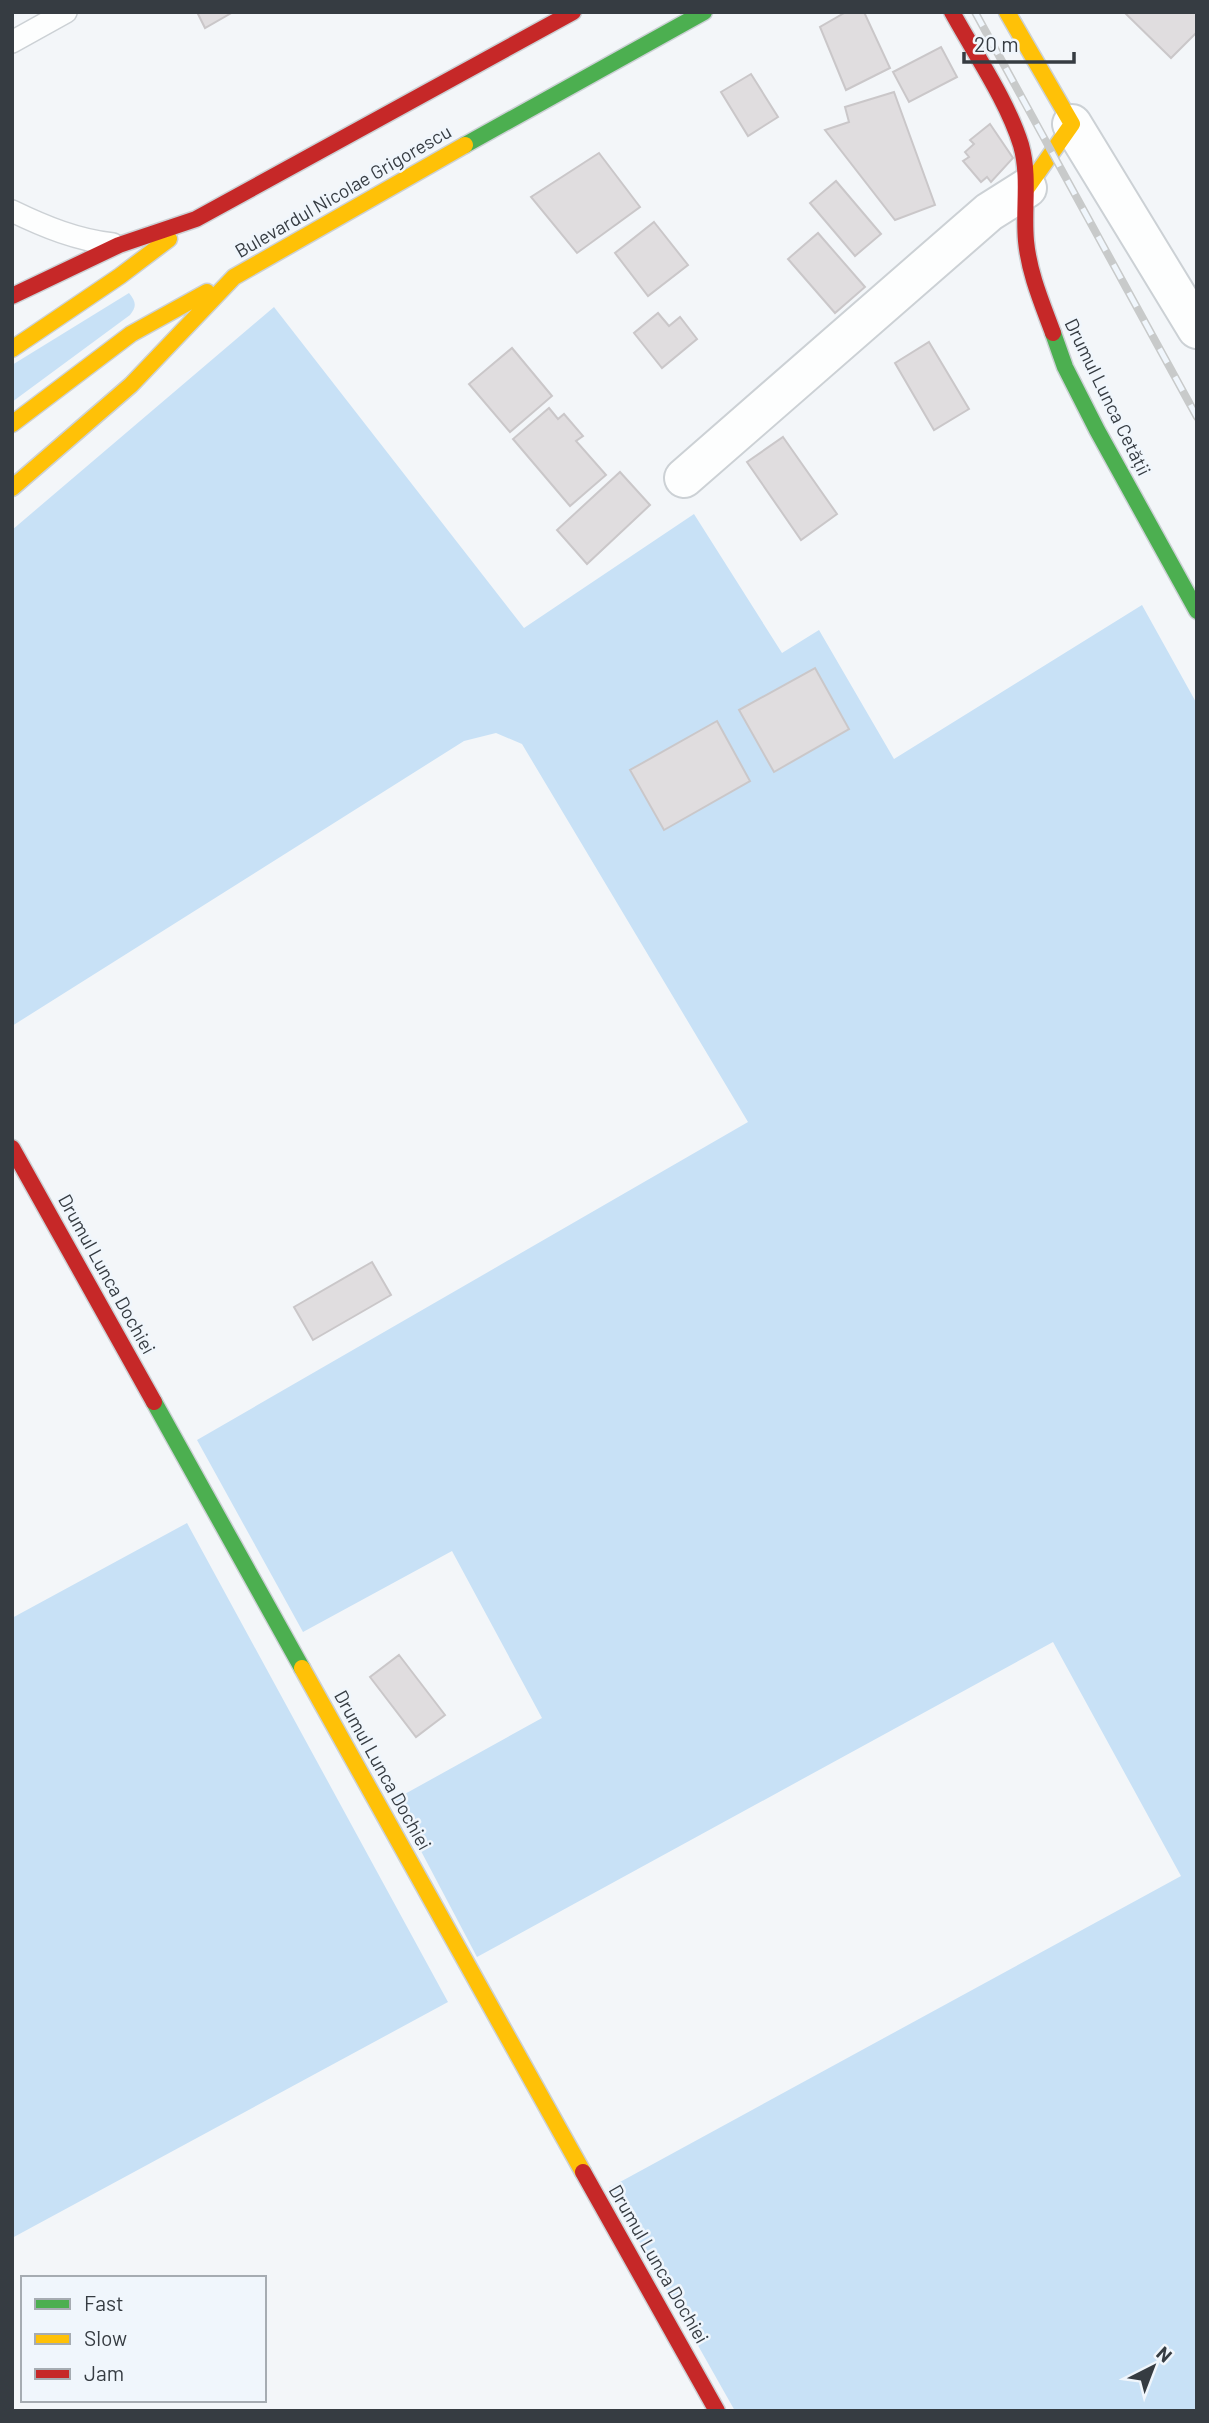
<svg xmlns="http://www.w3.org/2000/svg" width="1209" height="2423" viewBox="0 0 1209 2423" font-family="Barlow,sans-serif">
  <rect width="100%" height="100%" fill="#f3f6f9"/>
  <!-- green -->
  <path fill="#c8e1f6" d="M129,293C136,302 137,306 130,315L12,402V365Z
    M274,307L524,628L694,514L782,653L819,630L894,759L1142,605L1197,704V2411H735L609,2188L1181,1876L1053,1642L477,1957L394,1800L542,1718L452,1551L303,1632L197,1440L748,1122L522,744L496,733L464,741L12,1026V530Z
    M187,1523L448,2002L12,2238V1618Z"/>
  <!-- building -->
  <path fill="#e0dddf" stroke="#cac7c9" stroke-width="2" d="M197,12H233L205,28Z
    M846,12H864L890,68L846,90L820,27Z
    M1124,12H1197V32L1171,58Z
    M941,47L957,77L909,102L893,72Z
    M751,74L778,117L748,136L721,92Z
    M894,92L935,205L895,220L825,130L849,122L845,107Z
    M990,124L1013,158L991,182L987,177L981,182L963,161L969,157L965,152L974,144L970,140Z
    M599,153L640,207L577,253L531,197Z
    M836,181L881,234L855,256L810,203Z
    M654,222L688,265L648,296L615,253Z
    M818,233L865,287L835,313L788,259Z
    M658,313L669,326L680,317L697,339L662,368L634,333Z
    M929,342L969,409L934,430L895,363Z
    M512,348L552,396L510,432L469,384Z
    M549,408L558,419L564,414L583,436L576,441L606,475L570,506L513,439Z
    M783,437L837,514L801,540L747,462Z
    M620,472L650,505L587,564L557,530Z
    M815,668L849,729L774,772L739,710Z
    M717,721L750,781L664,830L630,770Z
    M372,1262L391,1295L313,1340L294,1307Z
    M399,1655L445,1715L416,1737L370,1677Z"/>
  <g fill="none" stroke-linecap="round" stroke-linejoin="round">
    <!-- lane casing -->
    <g stroke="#ccd1d5" stroke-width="24">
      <path id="lane" d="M12,42L66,12
        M12,211C45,227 77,240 113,244"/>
    </g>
    <!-- street casing -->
    <g stroke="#ccd1d5" stroke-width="42">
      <path id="street" d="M1072,124L1197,329
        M684,478L989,212L1027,188"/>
    </g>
    <!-- fast casing -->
    <g stroke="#ccd1d5" stroke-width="19">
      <path id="fast" d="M465,145L704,12
        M1053,333L1065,367L1097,430L1197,611
        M154,1402L302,1668"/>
    </g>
    <!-- slow casing -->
    <g stroke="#ccd1d5" stroke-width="19">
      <path id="slow" d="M1007,12L1072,124L1027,188
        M12,349L120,276L169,239
        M12,424L131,334L207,292
        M12,488L131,385L234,277L465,145
        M302,1668L583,2172"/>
    </g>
    <!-- jam casing -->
    <g stroke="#ccd1d5" stroke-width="19">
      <path id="jam" d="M952,12C975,54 1007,100 1021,145C1030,177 1023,209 1026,241C1029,273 1042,303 1053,333
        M12,296L119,245L196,219L573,12
        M12,1148L154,1402
        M583,2172L717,2411"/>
    </g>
    <!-- lane -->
    <use href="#lane" stroke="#fdfefe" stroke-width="21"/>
    <!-- street -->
    <use href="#street" stroke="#fdfefe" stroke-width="38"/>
    <!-- fast -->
    <use href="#fast" stroke="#4caf50" stroke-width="16"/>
    <!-- slow -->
    <use href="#slow" stroke="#ffc107" stroke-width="16"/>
    <!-- jam -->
    <use href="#jam" stroke="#c62828" stroke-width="16"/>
    <!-- rail casing -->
    <g stroke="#c8caca" stroke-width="8">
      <path id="rail" d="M975,12L1197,417"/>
    </g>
    <!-- rail -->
    <use href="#rail" stroke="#f0f6fc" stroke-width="5" stroke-dasharray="16" stroke-linecap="butt"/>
  </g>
  <g text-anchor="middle" stroke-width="5" stroke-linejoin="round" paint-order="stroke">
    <!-- street labels -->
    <g font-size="19" fill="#363c42" stroke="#f0f6fc">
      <text transform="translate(343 191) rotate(-30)" y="7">Bulevardul Nicolae Grigorescu</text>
      <text transform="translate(1108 397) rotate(64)" y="7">Drumul Lunca Cetății</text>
      <text transform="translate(107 1274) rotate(61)" y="7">Drumul Lunca Dochiei</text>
      <text transform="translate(383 1770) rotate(61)" y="7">Drumul Lunca Dochiei</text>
      <text transform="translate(659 2264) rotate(60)" y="7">Drumul Lunca Dochiei</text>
    </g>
  </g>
  <!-- border -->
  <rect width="1209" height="2423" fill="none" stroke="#363c42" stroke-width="28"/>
  <!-- legend -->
  <rect x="21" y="2276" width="245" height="126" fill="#f0f6fc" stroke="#a6acb2" stroke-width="2"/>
  <rect x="35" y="2299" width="35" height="10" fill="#4caf50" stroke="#a6acb2" stroke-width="2"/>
  <text x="84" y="2311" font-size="21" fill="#363c42">Fast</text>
  <rect x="35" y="2334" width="35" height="10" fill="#ffc107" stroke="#a6acb2" stroke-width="2"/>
  <text x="84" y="2346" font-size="21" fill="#363c42">Slow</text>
  <rect x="35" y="2369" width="35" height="10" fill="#c62828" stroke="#a6acb2" stroke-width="2"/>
  <text x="84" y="2381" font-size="21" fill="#363c42">Jam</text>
  <!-- north arrow -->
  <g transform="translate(1153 2367) rotate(42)" stroke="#f0f6fc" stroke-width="5" paint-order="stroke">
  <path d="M0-5L12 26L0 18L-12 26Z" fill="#363c42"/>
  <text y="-10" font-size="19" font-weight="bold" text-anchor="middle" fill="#363c42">N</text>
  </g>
  <!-- scale -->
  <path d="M964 52v10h110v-10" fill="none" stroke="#363c42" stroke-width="3.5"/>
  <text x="974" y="52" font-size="21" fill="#363c42" stroke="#f0f6fc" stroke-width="5" paint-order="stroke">20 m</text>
</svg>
